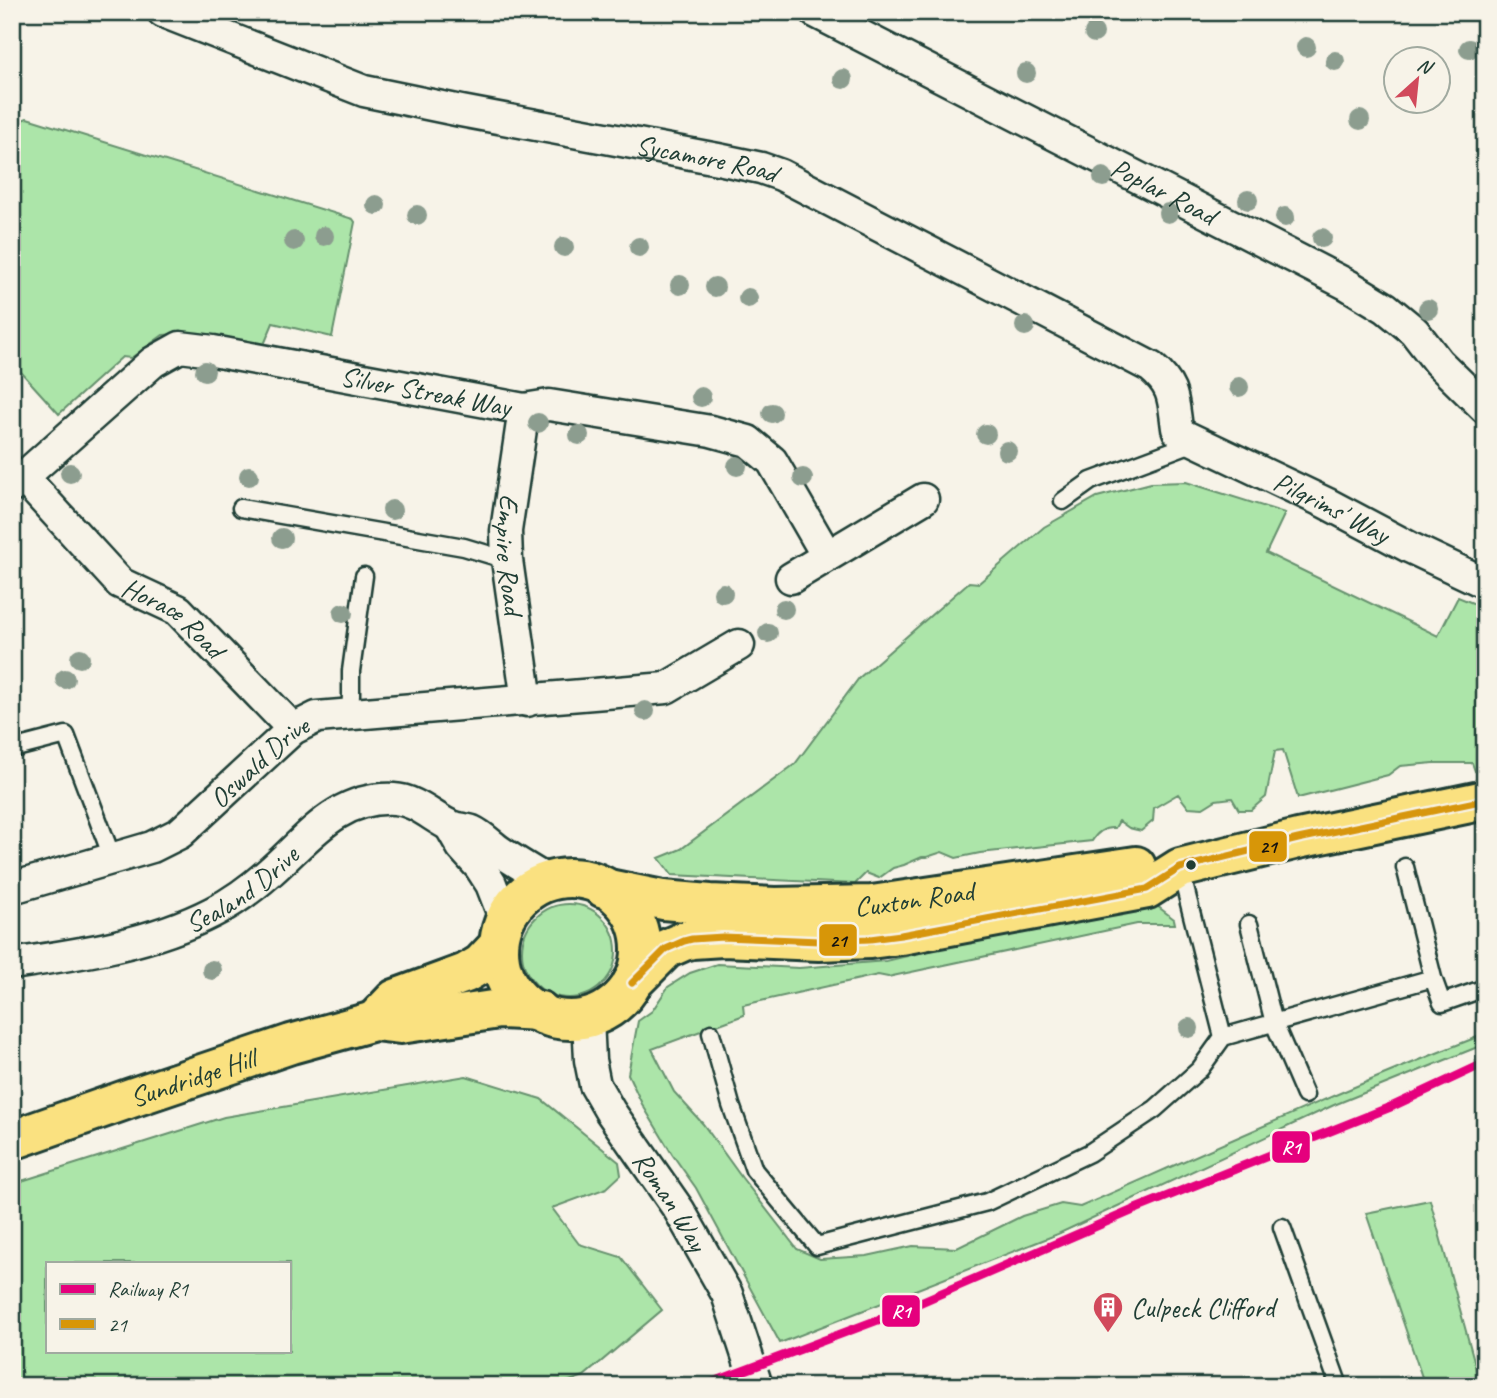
<svg xmlns="http://www.w3.org/2000/svg" width="1497" height="1398" viewBox="0 0 1497 1398" font-family="Caveat,sans-serif">
  <rect width="100%" height="100%" fill="#f7f3e8"/>
  <filter id="ink" filterUnits="userSpaceOnUse"><feTurbulence type="fractalNoise" baseFrequency=".0143" numOctaves="2"/><feDisplacementMap in="SourceGraphic" scale="14" xChannelSelector="R" yChannelSelector="G"/><feConvolveMatrix kernelMatrix="1 2 1 2 8 2 1 2 1" color-interpolation-filters="sRGB"/></filter>
  <g filter="url(#ink)">
    <!-- green -->
    <path fill="#ace5a9" stroke="#66916e" stroke-width="2" fill-rule="evenodd" d="M27,118L353,219L355,222L332,337L273,323L263,347L197,333L163,335L131,358L122,357L59,414L12,362V124Z
      M1186,482L1285,513L1266,553L1438,636L1458,597L1485,608V769L1475,771L1472,763H1434L1400,766L1388,775L1298,798L1283,750L1275,751L1266,797L1251,810H1239L1232,798L1216,800L1203,808L1188,807L1178,794L1154,808L1153,821L1141,831L1129,828L1119,821L1115,828C1104,827 1097,832 1092,841L980,853L956,858L942,852L927,857H922L904,865L893,868L879,878L866,873L855,884L672,875L659,858L681,849L795,764L859,678L969,582L979,583L1044,527L1097,497L1151,483Z
      M1148,899L1174,919L1175,924H1137L888,977L878,975L743,1005L744,1015L652,1049L674,1092L703,1124L742,1178L797,1249L820,1259L867,1256L913,1246L957,1248L1022,1216L1061,1204L1080,1207C1214,1148 1348,1087 1485,1034V1044L1334,1105L1058,1234L780,1343L696,1188L672,1154L642,1104L628,1074L638,1021L652,1011L668,987L690,973L717,964L799,968L886,961Z
      M522 951a47 47 0 1 1 94 0a47 47 0 1 1-94 0Z
      M466,1076L541,1099L619,1162L621,1175L607,1188L552,1208L579,1244L621,1257L662,1310L584,1376L555,1386H12V1184L224,1117ZM47,1263H289V1351H47Z
      M1430,1200L1481,1386H1425L1366,1213Z"/>
    <g fill="none" stroke-linecap="round" stroke-linejoin="round">
      <!-- service casing -->
      <g stroke="#1f3d34" stroke-width="21">
        <path id="service" d="M1063,501L1091,481L1195,442
          M241,508L464,547L507,560
          M350,715L351,695V671L364,576
          M12,749L66,735L112,857
          M1249,924L1274,1023L1305,1095
          M1433,978L1442,1003L1485,988
          M711,1033L731,1105L754,1170L817,1246L987,1202L1089,1153L1155,1109L1200,1069L1223,1037L1180,868
          M1223,1037L1433,978L1405,867
          M1282,1227L1339,1386"/>
      </g>
      <!-- minor casing -->
      <g stroke="#1f3d34" stroke-width="35">
        <g id="minor">
          <path id="s1" d="M163,12L364,91L461,111L718,159L761,168L781,175L1151,367C1175,387 1173,400 1177,428L1178,431L1185,436L1326,503L1411,548L1485,583"/>
          <path id="s2" d="M815,12L1348,285L1386,308L1414,331L1438,362L1485,408"/>
          <path id="s3" d="M524,409L506,531L507,560L527,701"/>
          <path id="s4" d="M23,477L120,583L178,610L293,729"/>
          <path id="s5" d="M12,487L153,362L180,347L213,351L524,409L549,405L711,431L748,441L772,461L827,556"/>
          <path d="M791,578L923,499"/>
          <path d="M450,826L462,847L480,867L491,884L505,920"/>
          <path id="s6" d="M12,888L152,847L180,833L293,729L317,717L666,688L739,645"/>
          <path id="s7" d="M12,964C80,954 151,944 213,912C233,902 253,887 270,872C308,839 337,796 394,799C414,800 430,815 447,824C454,829 464,828 472,831C481,835 490,844 498,850C514,861 531,871 548,881"/>
          <path id="s8" d="M588,1019L590,1060L595,1085L610,1111L679,1210L727,1294L757,1386"/>
        </g>
      </g>
      <!-- primary casing -->
      <g stroke="#1f3d34" stroke-width="44">
        <g id="primary">
          <circle cx="570" cy="949" r="71"/>
          <path id="s9" d="M604,888L663,900L710,904L775,907L872,905L1136,866"/>
          <path d="M632,983L666,949L684,941L692,939L723,937L819,941L870,939L901,935L1147,889L1180,868L1298,839L1485,800"/>
          <path d="M374,1021L395,999L466,973L481,964L498,946"/>
          <path id="s10" d="M12,1140L131,1098L291,1044L374,1021L400,1024L499,1009L540,1011"/>
        </g>
      </g>
      <!-- service -->
      <use href="#service" stroke="#f7f3e8" stroke-width="16"/>
      <!-- minor -->
      <use href="#minor" stroke="#f7f3e8" stroke-width="30"/>
      <!-- primary -->
      <use href="#primary" stroke="#fae180" stroke-width="38"/>
      <!-- bus-1 casing -->
      <g stroke="#f7f3e8" stroke-width="12">
        <path id="bus-1" d="M632,983L666,949L684,941L692,939L723,937L819,941L870,939L901,935L1147,889L1180,868L1298,839L1485,800"/>
      </g>
      <!-- bus-1 -->
      <use href="#bus-1" stroke="#d79608" stroke-width="7"/>
      <!-- rail-1 casing -->
      <g stroke="#f7f3e8" stroke-width="14">
        <path id="rail-1" d="M703,1386L891,1315L1138,1208L1393,1106L1485,1063"/>
      </g>
      <!-- rail-1 -->
      <use href="#rail-1" stroke="#e5007d" stroke-width="9"/>
    </g>
    <!-- trees -->
    <g fill="#8c9d8f">
      <circle cx="1094" cy="33" r="10"/>
      <circle cx="1306" cy="47" r="10"/>
      <circle cx="1469" cy="49" r="10"/>
      <circle cx="1335" cy="61" r="10"/>
      <circle cx="1026" cy="73" r="10"/>
      <circle cx="843" cy="79" r="10"/>
      <circle cx="1360" cy="120" r="10"/>
      <circle cx="1103" cy="177" r="10"/>
      <circle cx="1248" cy="200" r="10"/>
      <circle cx="376" cy="205" r="10"/>
      <circle cx="1168" cy="213" r="10"/>
      <circle cx="417" cy="215" r="10"/>
      <circle cx="1285" cy="217" r="10"/>
      <circle cx="324" cy="236" r="10"/>
      <circle cx="1322" cy="238" r="10"/>
      <circle cx="294" cy="241" r="10"/>
      <circle cx="564" cy="247" r="10"/>
      <circle cx="639" cy="247" r="10"/>
      <circle cx="680" cy="285" r="10"/>
      <circle cx="715" cy="287" r="10"/>
      <circle cx="748" cy="298" r="10"/>
      <circle cx="1428" cy="309" r="10"/>
      <circle cx="1025" cy="326" r="10"/>
      <circle cx="205" cy="371" r="10"/>
      <circle cx="1239" cy="387" r="10"/>
      <circle cx="701" cy="397" r="10"/>
      <circle cx="772" cy="413" r="10"/>
      <circle cx="538" cy="423" r="10"/>
      <circle cx="986" cy="434" r="10"/>
      <circle cx="579" cy="435" r="10"/>
      <circle cx="1007" cy="451" r="10"/>
      <circle cx="737" cy="466" r="10"/>
      <circle cx="70" cy="473" r="10"/>
      <circle cx="249" cy="476" r="10"/>
      <circle cx="803" cy="478" r="10"/>
      <circle cx="392" cy="510" r="10"/>
      <circle cx="282" cy="538" r="10"/>
      <circle cx="723" cy="593" r="10"/>
      <circle cx="784" cy="609" r="10"/>
      <circle cx="343" cy="613" r="10"/>
      <circle cx="768" cy="633" r="10"/>
      <circle cx="80" cy="658" r="10"/>
      <circle cx="65" cy="679" r="10"/>
      <circle cx="645" cy="711" r="10"/>
      <circle cx="212" cy="970" r="10"/>
      <circle cx="1189" cy="1028" r="10"/>
    </g>
  </g>
  <!-- icons -->
  <defs>
    <g id="building-pin" transform="scale(1.575)"><path d="M0 17L-7.5 6A9.5 9.5 0 1 1 7.5 6Z" fill="#d1495b" stroke="#f7f3e8"/><path d="M-4-6H4V6H1V3H-1V6H-4ZM-2.5-4.3h1.7v1.8h-1.7ZM.8-4.3h1.7v1.8H.8ZM-2.5-1h1.7V.8h-1.7ZM.8-1h1.7V.8H.8Z" fill="#fff"/></g>
  </defs>
  <g fill-rule="evenodd">
    <use href="#building-pin" x="1108" y="1307"/>
  </g>
  <!-- markers -->
  <circle fill="#1f3d34" stroke="#f7f3e8" stroke-width="2.5" cx="1191" cy="865" r="6"/>
  <g text-anchor="middle" stroke-width="5" stroke-linejoin="round" paint-order="stroke">
    <!-- street labels -->
    <g font-size="28" fill="#1f3d34" stroke="#f7f3e8">
      <text dy="10" stroke="none"><textPath href="#s1" startOffset="565">Sycamore Road</textPath></text>
      <text dy="10" stroke="none"><textPath href="#s2" startOffset="392">Poplar Road</textPath></text>
      <text dy="10" stroke="none"><textPath href="#s5" startOffset="469">Silver Streak Way</textPath></text>
      <text dy="10" stroke="none"><textPath href="#s1" startOffset="1302">Pilgrims' Way</textPath></text>
      <text dy="10" stroke="none"><textPath href="#s3" startOffset="147">Empire Road</textPath></text>
      <text dy="10" stroke="none"><textPath href="#s4" startOffset="208">Horace Road</textPath></text>
      <text dy="10" stroke="none"><textPath href="#s6" startOffset="284">Oswald Drive</textPath></text>
      <text dy="10" stroke="none"><textPath href="#s7" startOffset="245">Sealand Drive</textPath></text>
      <text dy="10" stroke="none"><textPath href="#s9" startOffset="312">Cuxton Road</textPath></text>
      <text dy="10" stroke="none"><textPath href="#s10" startOffset="191">Sundridge Hill</textPath></text>
      <text dy="10" stroke="none"><textPath href="#s8" startOffset="205">Roman Way</textPath></text>
    </g>
    <!-- poi labels -->
    <g font-size="28" fill="#1f3d34" stroke="#f7f3e8" text-anchor="start">
      <text x="1131" y="1317">Culpeck Clifford</text>
    </g>
  </g>
  <g stroke="#f7f3e8" stroke-width="2.5">
    <rect x="1248" y="830" width="40" height="33" rx="7" fill="#d79608"/>
    <rect x="818" y="923" width="40" height="34" rx="7" fill="#d79608"/>
    <rect x="1271" y="1130" width="40" height="34" rx="7" fill="#e5007d"/>
    <rect x="881" y="1294" width="40" height="34" rx="7" fill="#e5007d"/>
  </g>
  <g font-size="19" text-anchor="middle" font-weight="bold" fill="#fff">
    <text x="1291" y="1154">R1</text>
    <text x="901" y="1318">R1</text>
  </g>
  <g font-size="19" text-anchor="middle" font-weight="bold" fill="#111">
    <text x="1268" y="853">21</text>
    <text x="838" y="947">21</text>
  </g>
  <!-- margin -->
  <rect width="1497" height="1398" fill="none" stroke="#f7f3e8" stroke-width="42"/>
  <rect x="21" y="21" width="1455" height="1356" fill="none" stroke="#1f3d34" stroke-width="2.5" filter="url(#ink)"/>
  <!-- legend -->
  <rect x="46" y="1262" width="245" height="91" fill="#f7f3e8" stroke="#a1aaa0" stroke-width="2"/>
  <rect x="60" y="1284" width="35" height="10" fill="#e5007d" stroke="#a1aaa0" stroke-width="2"/>
  <text x="108" y="1296" font-size="21" fill="#1f3d34">Railway R1</text>
  <rect x="60" y="1319" width="35" height="10" fill="#d79608" stroke="#a1aaa0" stroke-width="2"/>
  <text x="108" y="1332" font-size="21" fill="#1f3d34">21</text>
  <!-- north arrow -->
  <g transform="translate(1417 80) rotate(27)"><circle r="33" fill="#f7f3e8" stroke="#a1aaa0" stroke-width="2"/>
  <path d="M0-5L12 26L0 18L-12 26Z" fill="#d1495b"/>
  <text y="-10" font-size="19" font-weight="bold" text-anchor="middle" fill="#1f3d34">N</text>
  </g>
</svg>
